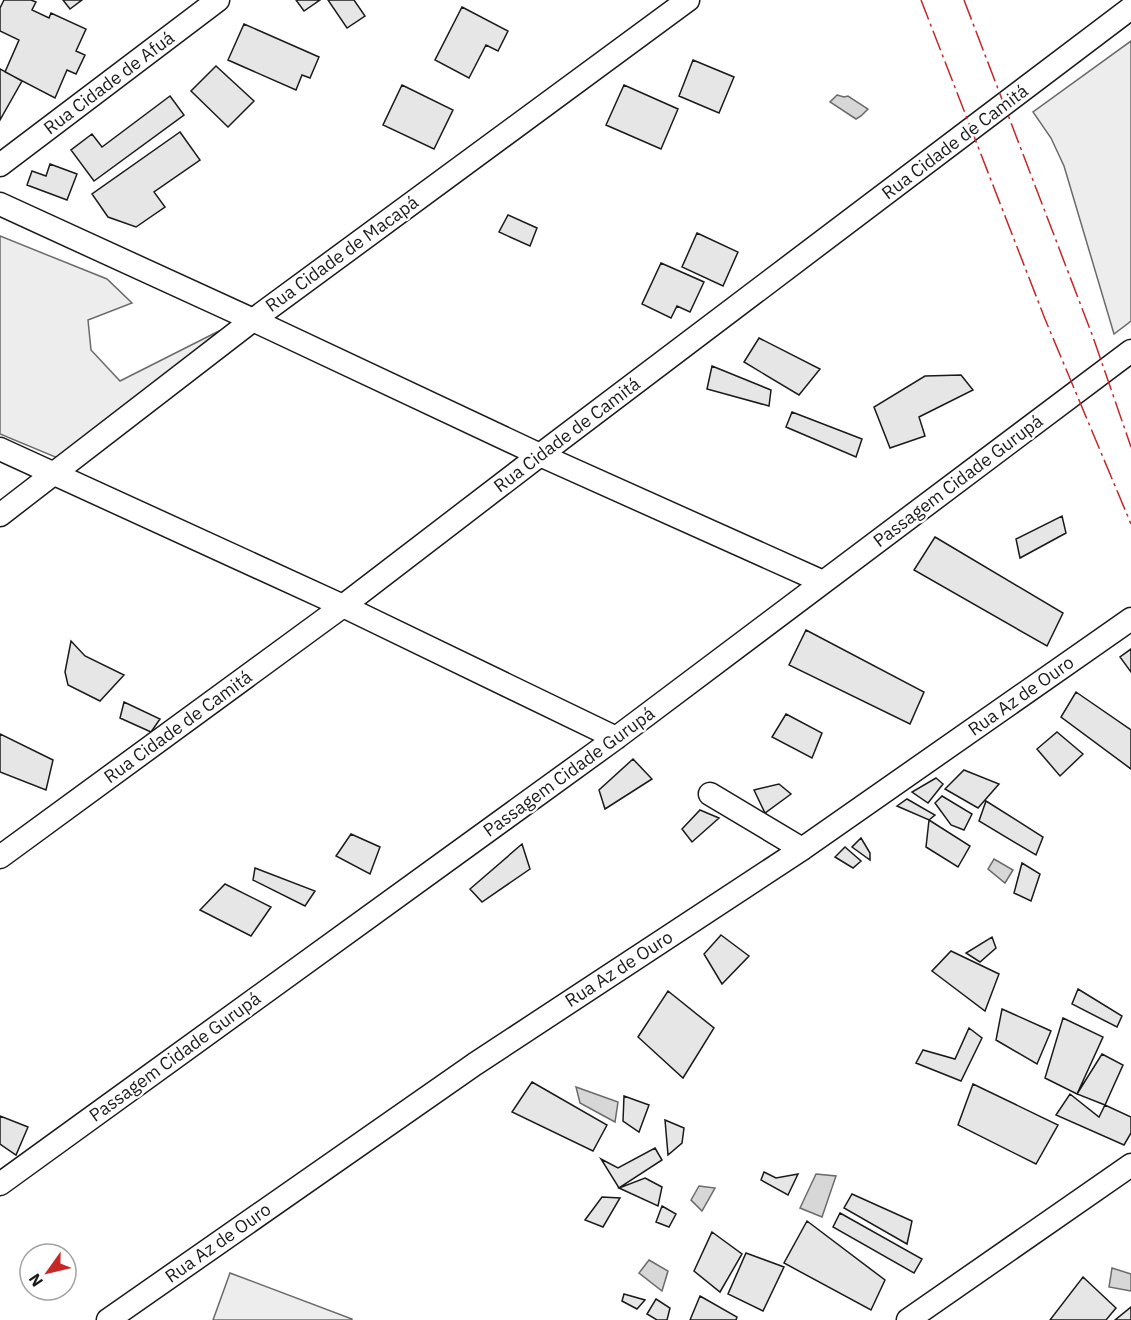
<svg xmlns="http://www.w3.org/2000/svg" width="1131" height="1320" viewBox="0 0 1131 1320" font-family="'IBM Plex Sans',sans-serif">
  <rect width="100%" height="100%" fill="#fff"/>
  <!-- green -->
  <path fill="#ededed" stroke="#6a6a6a" stroke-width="1.5" d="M1131,41V321L1114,334L1064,166L1051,138L1033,112Z
    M0,236L107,279L132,303L88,320L91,350L120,381L219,331L60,459L0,434Z
    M230,1273L352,1319V1320H213Z"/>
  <!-- water -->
  <path fill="#d7d7d7" stroke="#6a6a6a" stroke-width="1.5" d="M837,95L844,97L848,96L868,109L861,116L856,119L830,102Z
    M994,859L1013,870L1005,883L988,869Z
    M576,1087L618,1102L615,1122L580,1103Z
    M816,1174L836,1176L822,1217L800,1208Z
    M699,1186L715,1188L702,1211L691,1200Z
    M649,1260L668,1271L662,1291L639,1273Z
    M1112,1268L1131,1274V1291L1109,1287Z"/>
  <!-- building -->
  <path fill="#e6e6e6" stroke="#1a1a1a" stroke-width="1.5" d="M4,0H31L36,2L32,10L49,18L51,13L86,29L76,51L85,55L76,74L67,70L55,98L5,72L19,40L0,31V8Z
    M63,0H82L70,9Z
    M296,0H320L304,11Z
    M328,0H354L365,16L347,28Z
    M462,7L508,31L498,51L486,45L469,78L435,60Z
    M244,24L319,57L310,78L302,75L296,90L228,60Z
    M693,60L734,77L719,113L679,96Z
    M216,66L254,101L228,127L191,91Z
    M0,69L22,81L0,120Z
    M402,85L453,110L434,149L383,125Z
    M624,85L678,109L661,149L606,125Z
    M170,96L184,115L94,181L71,150L92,134L102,147Z
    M180,132L200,160L154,192L165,207L136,227L108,217L92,194Z
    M50,164L77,174L67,200L27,185L32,171L46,176Z
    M508,215L537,228L530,246L499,232Z
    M697,233L738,252L723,286L682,267Z
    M661,263L704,282L690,312L677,306L671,318L642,304Z
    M759,338L820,369L799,395L744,362Z
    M712,366L771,390L769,406L707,389Z
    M961,375L973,390L919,417L925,436L890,448L874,407L925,376Z
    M792,412L862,439L856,457L786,427Z
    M1062,516L1066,533L1020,558L1016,539Z
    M935,537L1063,613L1047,646L914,570Z
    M806,630L924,692L910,724L789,665Z
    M71,641L85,656L124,675L100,701L68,685L65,672Z
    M1131,649V672L1120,657Z
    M1076,692L1131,730V769L1061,717Z
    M124,702L160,719L151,732L120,718Z
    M786,714L822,733L812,758L772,737Z
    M1057,732L1083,754L1060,776L1037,749Z
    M0,734L53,760L46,790L0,772Z
    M633,759L652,779L605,809L599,790Z
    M964,770L999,784L978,808L945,789Z
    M936,778L943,784L928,803L912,792Z
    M779,784L791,794L765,813L754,790Z
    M942,796L972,814L964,830L951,825L935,803Z
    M907,799L935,815L929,820L897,806Z
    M986,801L1043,837L1036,855L979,821Z
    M700,810L719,818L692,842L682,829Z
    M929,820L970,846L958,867L926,847Z
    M351,834L380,847L370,874L336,856Z
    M861,838L870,853V860L852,847Z
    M522,844L530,869L482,902L470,889Z
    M845,847L861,861L853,868L835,857Z
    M1022,863L1040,874L1031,901L1014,893Z
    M255,868L315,891L305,906L253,880Z
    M225,884L271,907L251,936L200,910Z
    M721,935L749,956L722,984L704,954Z
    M992,937L996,948L980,962L966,953Z
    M951,951L999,974L985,1011L932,971Z
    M1078,989L1122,1016L1117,1027L1072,1004Z
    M668,991L714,1028L683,1078L638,1037Z
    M1002,1009L1051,1031L1037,1064L996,1040Z
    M1063,1018L1103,1037L1077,1094L1045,1078Z
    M969,1028L982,1038L961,1081L916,1063L923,1050L955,1059Z
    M1102,1054L1123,1065L1105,1105L1077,1094Z
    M532,1082L607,1125L593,1151L512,1112Z
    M973,1084L1058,1125L1036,1164L958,1125Z
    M1070,1094L1099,1117L1105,1105L1131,1117V1133L1124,1145L1056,1115Z
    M624,1096L649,1105L639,1132L623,1121Z
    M0,1116L28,1127L16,1155L0,1144Z
    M665,1120L684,1128L682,1143L668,1155Z
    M655,1148L662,1160L619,1188L601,1159L618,1168Z
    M764,1172L776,1178L798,1174L788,1195L761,1180Z
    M645,1178L662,1187L658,1206L619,1188Z
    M852,1194L912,1221L907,1244L844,1208Z
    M602,1197L620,1198L603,1227L585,1220Z
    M662,1206L676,1214L669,1227L656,1222Z
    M840,1213L922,1259L914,1273L833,1227Z
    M807,1221L885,1280L871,1310L784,1263Z
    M712,1232L742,1254L720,1292L694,1271Z
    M746,1253L784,1267L763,1311L728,1294Z
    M1083,1277L1116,1308L1106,1320H1050Z
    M624,1294L645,1300L637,1309L622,1301Z
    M700,1296L737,1317L736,1320H690Z
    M656,1299L670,1308L667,1320H657L647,1314Z
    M1131,1307V1320H1115Z"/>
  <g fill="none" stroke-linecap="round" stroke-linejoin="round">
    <!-- minor casing -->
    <g stroke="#1a1a1a" stroke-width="25">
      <path id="minor" d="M0,165L218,0
        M0,204L253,320L540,455L823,582
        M0,449L343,606L616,738
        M0,515L253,320L688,0
        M710,794L802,849
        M0,857L343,606L540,455L1131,8
        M0,1184L616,738L1131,351
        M108,1320L475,1064L802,849L1131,619
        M908,1320L1131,1165"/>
    </g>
    <!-- minor -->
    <use href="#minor" stroke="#fff" stroke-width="22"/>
    <!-- power -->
    <path stroke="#c62828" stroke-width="1.5" stroke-dasharray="21 4.5 3 4.5" stroke-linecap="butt" d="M921,0L1045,319L1131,524
      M964,0L1093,337L1131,447"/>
  </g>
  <g text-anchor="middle" stroke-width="4.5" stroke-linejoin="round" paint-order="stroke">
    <!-- street labels -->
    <g font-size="18" fill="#1a1a1a" stroke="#fff">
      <text transform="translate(109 83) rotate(-37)" y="6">Rua Cidade de Afuá</text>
      <text transform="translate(955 142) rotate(-37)" y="6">Rua Cidade de Camitá</text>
      <text transform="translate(342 254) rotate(-36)" y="6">Rua Cidade de Macapá</text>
      <text transform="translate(567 435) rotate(-37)" y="6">Rua Cidade de Camitá</text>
      <text transform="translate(958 481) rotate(-37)" y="6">Passagem Cidade Gurupá</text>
      <text transform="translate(1021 696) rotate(-35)" y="6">Rua Az de Ouro</text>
      <text transform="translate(178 727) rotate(-36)" y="6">Rua Cidade de Camitá</text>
      <text transform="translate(569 772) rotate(-36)" y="6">Passagem Cidade Gurupá</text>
      <text transform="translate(619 969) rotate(-33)" y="6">Rua Az de Ouro</text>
      <text transform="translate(175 1057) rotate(-36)" y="6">Passagem Cidade Gurupá</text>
      <text transform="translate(218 1243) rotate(-35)" y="6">Rua Az de Ouro</text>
    </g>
  </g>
  <!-- north arrow -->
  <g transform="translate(48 1272) rotate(236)"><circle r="28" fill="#ffffff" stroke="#a3a3a3" stroke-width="1.5"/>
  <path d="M0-4.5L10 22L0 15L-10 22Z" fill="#c62828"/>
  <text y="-9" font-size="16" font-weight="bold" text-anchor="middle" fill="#1a1a1a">N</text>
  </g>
</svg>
